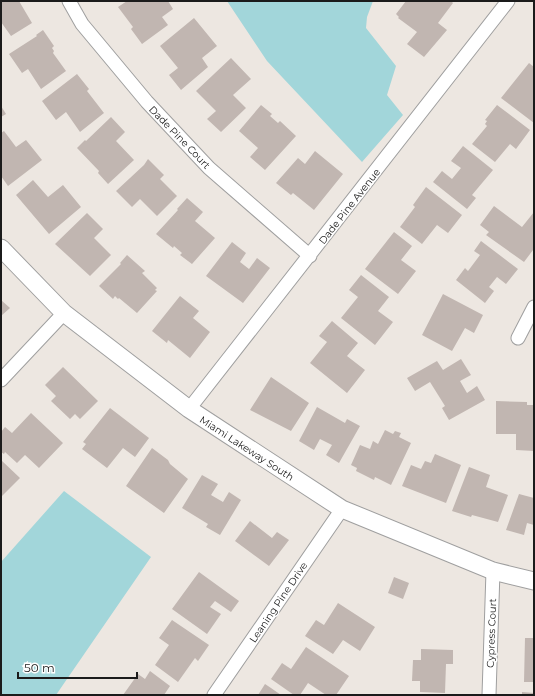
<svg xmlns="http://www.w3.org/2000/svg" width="535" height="696" viewBox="0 0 535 696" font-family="Montserrat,sans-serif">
  <rect width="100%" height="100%" fill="#ede7e1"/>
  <!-- water -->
  <path fill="#a2d6da" d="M227,1H373L367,17L366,28L396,66L387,95L403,115L362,162L267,61Z
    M64,491L151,557L56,695H1V562Z"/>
  <!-- building -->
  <path fill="#c1b6b1" d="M1,1H19L32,23L11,36L1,22Z
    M127,1H168L173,9L162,17L168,25L142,44L131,29L133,27L118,7Z
    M406,1H451L453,3L438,23L447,30L424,57L407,44L417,32L398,18L399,17L396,14Z
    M194,18L217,46L202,58L208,67L181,90L169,75L178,68L160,46Z
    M43,30L54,46L52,48L54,51L53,53L66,71L41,89L28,69L22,73L9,54L37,36L36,35Z
    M231,58L251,79L233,95L246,108L221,132L207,119L216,111L196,91Z
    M529,63L534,67V123L501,98Z
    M77,74L89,89L87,91L104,113L80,132L66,112L56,120L42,101Z
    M261,105L272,114L270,116L278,123L280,121L296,136L265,170L250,157L258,148L239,131Z
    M497,105L530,130L516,149L510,144L495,162L472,144L487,126L485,124L487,121L485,120Z
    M1,106L6,114L1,117Z
    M111,117L125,132L116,141L134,160L108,184L98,173L99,171L77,148L85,140L86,141Z
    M4,131L16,147L26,140L42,160L8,186L1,176V133Z
    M463,146L493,170L472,195L476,198L467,209L433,182L442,171L452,179L461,168L451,161Z
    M315,151L343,174L314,210L293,193L291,195L276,183L298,158L305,164Z
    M148,159L164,175L160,179L177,196L157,216L140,199L132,207L116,191L144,165Z
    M33,180L48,197L63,185L81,207L49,234L16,195Z
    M426,187L462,215L448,233L437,225L422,244L400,227L415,207L413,205Z
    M187,198L203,212L195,221L215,238L192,264L180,255L182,253L174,246L173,248L156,234L178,210L177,209Z
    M494,206L522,227L534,212V251L533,250L524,262L486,235L489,232L480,225Z
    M87,213L103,229L94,238L111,255L90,276L55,244Z
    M394,232L412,246L401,260L416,271L398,294L365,269Z
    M481,241L518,269L506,284L497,277L489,287L494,291L485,303L456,280L465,268L468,271L480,255L474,251Z
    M232,242L246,253L240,262L249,269L257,258L270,268L243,303L206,276Z
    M127,255L145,271L142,273L157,288L155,290L157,291L137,313L119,298L118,299L115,296L113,299L99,286L121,264L120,263Z
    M361,275L389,297L378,311L393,322L375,345L341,318L358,297L349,290Z
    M443,294L483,315L474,333L465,328L452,351L422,335Z
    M180,296L199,311L193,318L210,332L190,358L168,340L167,343L152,331Z
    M1,300L10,308L1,316Z
    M332,321L358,343L347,356L365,370L347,393L310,363L327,342L319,336Z
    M461,359L471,375L460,381L467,393L477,386L485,400L449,420L442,408L445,406L430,382L415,391L407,378L437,361L443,370Z
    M63,367L98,401L80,419L75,414L70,419L51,401L56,396L45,385Z
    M271,377L309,403L291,431L250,410Z
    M496,401L527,402V405H534V451L516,450V434H496Z
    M317,407L345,423L347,419L360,426L339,463L326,455L332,445L320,439L314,450L299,441Z
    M110,408L149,438L135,457L123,448L107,468L82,449L86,444L83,442Z
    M31,413L63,443L39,468L25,455L17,463L5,452L4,454L1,452V432L5,427L12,433Z
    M385,430L393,434L395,431L401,433L399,437L411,443L391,485L375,477L374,480L356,471L357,468L351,465L360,445L370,449L373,441L378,444Z
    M152,448L168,460L170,464L188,479L164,513L126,486Z
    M435,454L461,465L446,503L402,486L411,465L421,469L425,461L431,463Z
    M1,460L20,478L1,497Z
    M469,467L490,475L486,487L508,495L498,522L472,515L471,517L452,511Z
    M202,475L218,484L211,495L223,502L229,492L241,500L220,535L206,527L208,524L182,508Z
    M519,494L534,498V525L527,523L524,535L506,530Z
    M250,521L272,538L277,532L289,540L269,566L235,541Z
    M199,572L239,601L231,612L215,601L210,607L221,614L207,634L172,609Z
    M394,577L409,583L403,599L388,593Z
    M338,603L375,627L360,651L343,640L333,654L305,636L316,620L324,625Z
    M172,620L209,645L198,661L195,658L178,682L155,665L169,645L159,638Z
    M525,638H534V682H524Z
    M306,647L349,676L336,695H326L308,683L300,695H294L271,679L282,663L291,669Z
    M421,649L453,650V664H446L445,693L420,692V681H412L413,660H421Z
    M150,671L170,686L164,695H123L138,674L145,679Z
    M265,684L271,688L281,695H258Z
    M522,692L534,693V695H522Z"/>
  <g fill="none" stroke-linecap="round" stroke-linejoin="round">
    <!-- minor casing -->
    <g stroke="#9f9f9f" stroke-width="15">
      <path id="minor" d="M69,1L82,24L147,102L209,168L310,256
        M518,338L534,307
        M1,380L64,313
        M189,409L508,1
        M214,695L342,509
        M489,695L493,571"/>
    </g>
    <!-- tertiary casing -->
    <g stroke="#9f9f9f" stroke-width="19">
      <path id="tertiary" d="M1,248L64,313L189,409L342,509L493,571L534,581"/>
    </g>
    <!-- minor -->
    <use href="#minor" stroke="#fff" stroke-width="13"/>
    <!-- tertiary -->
    <use href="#tertiary" stroke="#fff" stroke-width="17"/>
  </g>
  <g text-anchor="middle" stroke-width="3" stroke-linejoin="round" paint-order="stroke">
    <!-- street labels -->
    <g font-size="10" fill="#1b1b1b" stroke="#fff">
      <text transform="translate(180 137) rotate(46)" y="4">Dade Pine Court</text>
      <text transform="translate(349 206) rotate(-52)" y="4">Dade Pine Avenue</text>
      <text transform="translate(247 448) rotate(33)" y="4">Miami Lakeway South</text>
      <text transform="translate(278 602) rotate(-56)" y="4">Leaning Pine Drive</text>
      <text transform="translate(491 633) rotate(-88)" y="4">Cypress Court</text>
    </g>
  </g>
  <!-- border -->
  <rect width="535" height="696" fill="none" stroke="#1b1b1b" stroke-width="4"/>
  <!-- scale -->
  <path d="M18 672v6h119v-6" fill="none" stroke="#1b1b1b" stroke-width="2"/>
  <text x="24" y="672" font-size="12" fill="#1b1b1b" stroke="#ffffff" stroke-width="3" paint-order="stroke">50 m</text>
</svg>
